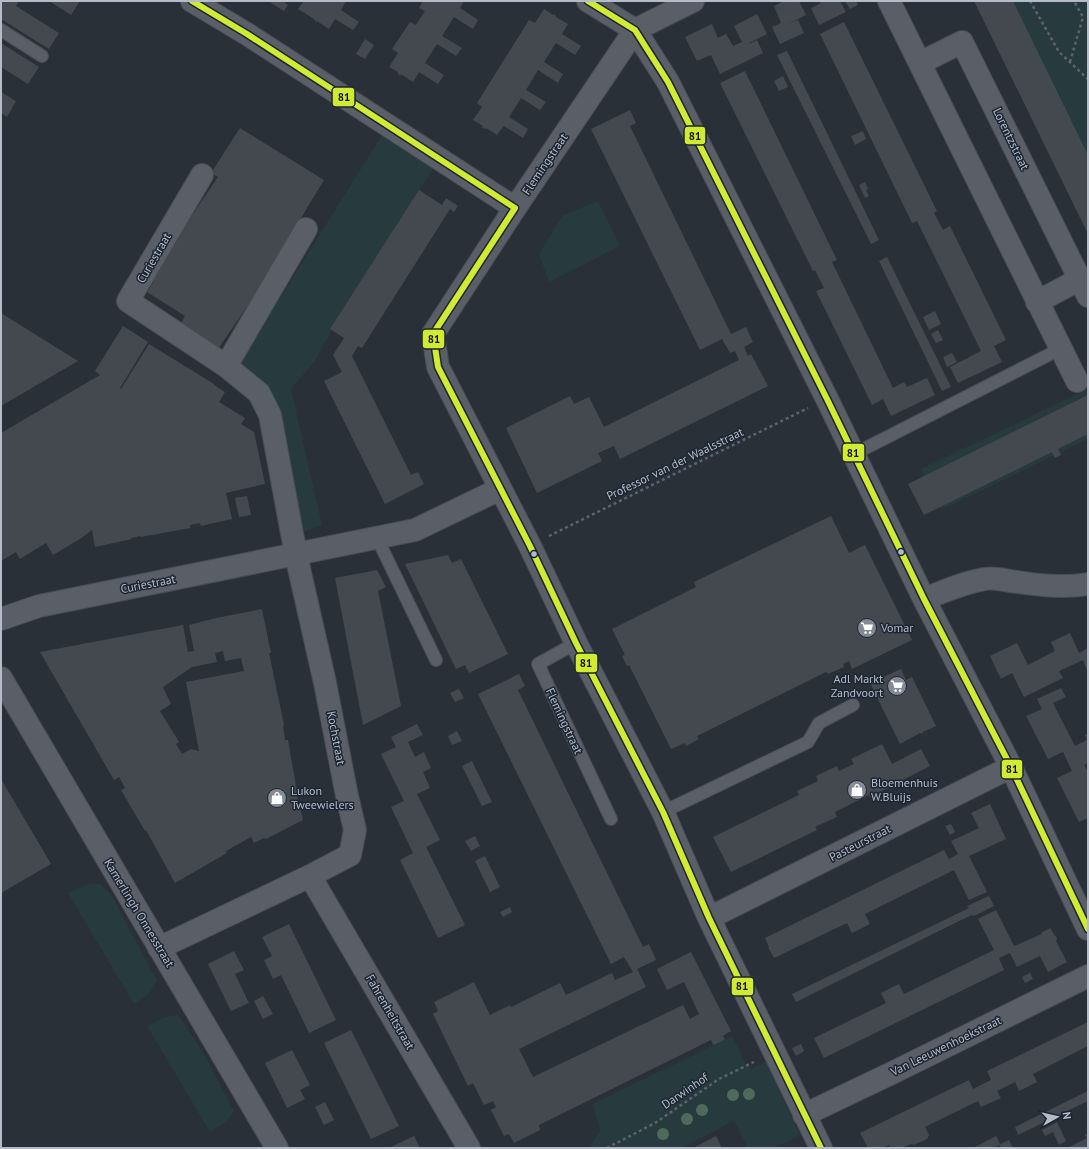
<svg xmlns="http://www.w3.org/2000/svg" width="1089" height="1149" viewBox="0 0 1089 1149" font-family="'PT Sans',sans-serif">
  <rect width="100%" height="100%" fill="#2a3038"/>
  <!-- green -->
  <path fill="#273a3e" d="M989,1H1088V206Z
    M384,132L435,166L325,342L315,361L291,389L322,525L303,532L241,367V360Z
    M598,201L620,246L549,282L539,254L563,215Z
    M1088,389V439L941,510L921,469Z
    M89,884H100L112,896L157,981L149,994L134,1004L68,893Z
    M178,1015L203,1052L234,1111L229,1119L210,1132L147,1026L165,1017Z
    M732,1036L746,1064L751,1069L766,1062L800,1135L774,1148H748L734,1121L682,1148H589L600,1131L593,1104Z"/>
  <!-- building -->
  <path fill="#444950" fill-rule="evenodd" d="M1,1H19L16,6L59,33L49,49L1,19Z
    M49,1H80L71,15Z
    M272,1H283L288,5L284,11L271,3Z
    M304,1H346L341,10L359,22L353,30L335,19L329,29L317,21V23L314,19L298,9Z
    M423,1H464L460,8L478,20L473,29L454,17L442,36L462,48L456,56L437,44L425,63L444,75L438,84L419,72L413,82L401,74L400,76L398,74V72L389,67L398,53L392,49L410,22L416,25L425,11L419,8Z
    M784,1H799L806,15L788,24L798,20L804,33L780,44L772,27L781,23L774,6Z
    M819,1H840L846,12L819,25L811,8L821,3Z
    M845,1H856L858,5L850,9Z
    M974,1H1013L1088,155V234Z
    M544,9L553,15L554,14L556,16V17L568,24L562,34L581,46L575,55L556,43L544,62L563,74L558,83L538,70L526,90L546,102L540,110L521,98L509,117L528,129L523,138L504,126L497,135L486,128L485,129L482,127L483,126L473,120L482,107L477,103L529,20L535,23Z
    M757,14L767,34L749,43V44L757,40L763,53L720,74L711,55L697,61L685,37L712,24L718,38L726,34L733,46L742,42L734,26Z
    M844,22L937,211L934,213L943,230L950,226L1006,340L994,346L1002,362L958,383L950,367L981,351L917,221L912,223L820,34Z
    M365,39L374,45L365,59L356,54Z
    M1,43L39,67L28,84L1,67Z
    M787,51L879,240L871,244L777,55Z
    M745,71L837,260L832,262L893,388L904,382L907,387L927,378L935,395L891,416L883,399L872,405L816,291L824,288L815,270L813,271L720,83Z
    M783,76L788,87L779,91L774,81Z
    M1,92L16,101L7,117L1,113Z
    M630,110L636,123L630,126L731,334L746,327L753,342L744,347L748,356L751,354L768,386L620,459L614,446L598,453L602,461L537,493L506,428L570,396L574,404L589,397L604,427L739,360L735,351L730,353L722,339L700,350L591,129Z
    M240,128L324,180L250,302L218,349L180,325L185,316L147,292L154,281L153,280L191,217L218,177L211,173Z
    M863,131L866,139L855,145L851,136Z
    M865,182L868,189L866,190L869,196L865,198L859,185Z
    M419,190L442,205L446,198L458,206L454,212L450,209L362,348L358,346L352,356L411,475L418,472L424,484L385,504L324,381L342,372L333,355L344,338L330,329Z
    M887,257L951,387L942,391L879,261Z
    M935,311L941,324L929,330L923,317Z
    M1,313L78,361L1,406Z
    M123,326L148,342L120,388L121,389L149,344L214,384V385L225,392L219,402L245,418L241,424L254,432L265,484L226,493L232,519L201,526L200,523L190,525V528L141,537L140,536L131,538L132,539L95,547L92,530L80,539L53,555L46,543L20,559L16,552L1,561V433L100,375L95,371Z
    M938,330L943,340L936,343L931,334Z
    M952,353L957,362L947,367L943,357Z
    M1088,395V434L1058,449L1061,455L1055,458L1052,452L924,515L908,484Z
    M247,496L251,515L239,517L235,498Z
    M831,516L849,553L865,545L912,640L852,669L849,661L843,664L844,667L828,674L826,672L697,736L699,739L686,746L685,743L671,749L629,665L627,666L622,656L625,655L612,629L696,587L694,582Z
    M448,555L452,563L461,559L508,654L469,673L465,665L456,669L405,564Z
    M377,570L386,587L378,591L401,706L363,725L335,578Z
    M262,609L271,653H269L284,725L283,726L285,740H288L297,792H296L303,820L266,839L264,838L254,843L251,837L226,851L227,853L175,883L146,830L145,831L121,790L125,788L119,777L114,780L40,652L183,625L188,652L194,651L189,625L216,618ZM223,651L225,661L241,658L244,671L186,682L199,751L191,749L182,754L176,744L179,742L160,711L171,704L163,687L192,667L217,662L215,653Z
    M1070,633L1079,653L1088,648V672L1083,660L1059,671L1063,678L1024,697L1012,673L1001,679L990,656L1017,643L1028,665L1055,651L1051,642Z
    M901,669L906,680L912,677L936,726L923,732L922,734L920,733L900,744L870,683Z
    M519,674L525,686L518,690L643,947L649,944L656,960L637,969L646,987L519,1049L533,1077L683,1005L690,1019L699,1014L684,982L667,990L657,969L691,952L731,1031L723,1036L725,1039L720,1042L713,1045L711,1040L539,1125L540,1130L514,1143L509,1134L504,1136L491,1110L496,1107L493,1101L484,1105L473,1083L468,1086L433,1014L438,1011L434,1002L474,982L490,1015L510,1005L511,1007L560,983L566,995L612,973L615,980L633,972L624,957L611,964L478,694Z
    M1061,688L1066,697L1053,703L1075,746L1087,740L1085,735L1088,734V763L1084,765L1088,772V818L1079,822L1057,778L1072,771L1063,752L1048,759L1026,716L1042,709L1037,699Z
    M459,689L464,698L455,702L450,693Z
    M417,724L423,735L408,742L415,757L424,752L431,768L423,772L430,788L417,794L440,840L426,847L465,925L438,938L400,860L413,853L391,807L404,801L381,754L396,747L391,737Z
    M457,731L462,741L452,745L448,736Z
    M882,744L892,764L921,749L930,766L870,797L869,795L835,812L837,817L815,827L817,830L731,872L713,837L799,795L797,791L818,781L816,776L837,766L839,771L854,764L851,759Z
    M472,761L492,802L482,806L462,766Z
    M1,779L51,864L1,893Z
    M990,804L1006,839L969,856L987,892L969,900L954,870L865,914L870,924L852,933L847,923L774,958L768,947H769L765,938L944,850L949,859L958,854L951,841L979,828L971,813Z
    M951,824L955,832L950,835L945,826Z
    M475,836L480,846L471,851L465,841Z
    M485,856L500,887L490,892L475,861Z
    M989,896L994,906L976,915L973,916L972,915L957,922L796,1002L792,994L969,908L967,906Z
    M510,907L512,912L503,917L500,912Z
    M996,910L1014,946L1042,934L1041,933L1050,928L1055,936H1056L1057,939L1056,941L1067,962L1048,972L1040,956L1017,967L1010,953L999,958L1004,970L824,1058L814,1038L886,1003L881,993L899,984L904,994L994,950L978,919Z
    M289,924L336,1020L309,1033L281,975L273,979L264,960L272,956L262,937Z
    M234,951L244,970L235,974L249,1003L231,1011L208,964Z
    M1030,973L1033,979L1025,983L1022,977Z
    M263,996L273,1014L263,1019L254,1001Z
    M1088,1022V1046L1033,1074L1037,1082L1019,1091L1015,1082L997,1091L1001,1098L981,1107L978,1101L925,1127L929,1135L927,1139L914,1145L911,1144L902,1148H890L889,1145L882,1148H868L860,1133L969,1080L973,1089L991,1080L987,1071Z
    M351,1030L399,1126L371,1139L324,1043Z
    M801,1044L804,1051L796,1056L792,1048Z
    M292,1050L310,1085L300,1090L305,1099L287,1108L265,1063Z
    M1088,1091V1101L1018,1135L1015,1127Z
    M325,1102L334,1120L324,1125L315,1107Z
    M1057,1122L1066,1141L1059,1145L1053,1132L1045,1136L1042,1130Z
    M1088,1133V1148H1067L1087,1138L1085,1135Z
    M414,1136L420,1148H389Z
    M716,1136L722,1148H693Z
    M996,1136L1000,1144L1009,1140L1013,1148H1001L1000,1145L993,1148H973Z"/>
  <g fill="none" stroke-linecap="round" stroke-linejoin="round">
    <!-- service casing -->
    <g stroke="#484c53" stroke-width="14">
      <path id="service" d="M1,30L42,56
        M854,454L1060,349
        M377,538L436,660
        M576,643L538,664L611,819
        M663,812L808,742L819,723L853,705"/>
    </g>
    <!-- minor casing -->
    <g stroke="#484c53" stroke-width="24">
      <path id="minor" d="M192,1L247,34L515,208
        M588,1L635,30L668,82L827,399L924,599L1011,767L1088,929
        M693,1L635,30L515,208L433,334L438,367L530,546L576,643L663,812L709,918L821,1148
        M889,1L1077,381
        M920,63L962,42L1088,296
        M1037,302L1080,279
        M226,366L306,229
        M924,599C943,592 964,582 985,579C995,577 1007,581 1018,582C1042,586 1064,588 1088,584
        M1,619L39,606L415,530L500,489
        M1,678L277,1148
        M310,876L469,1148
        M709,918L1011,767
        M159,948L310,876L350,855L355,830L347,796L325,683L296,555L270,415L259,393L226,366L128,301L202,175
        M804,1115L892,1073L1088,976"/>
    </g>
    <!-- path -->
    <path stroke="#5d636a" stroke-width="2.5" stroke-dasharray="3 3" stroke-linecap="butt" d="M1030,1L1059,52L1088,79
      M1070,62L1083,17L1074,1
      M549,536L808,408
      M607,1148L655,1123L719,1079L754,1062"/>
    <!-- service -->
    <use href="#service" stroke="#5a5e66" stroke-width="12"/>
    <!-- minor -->
    <use href="#minor" stroke="#5a5e66" stroke-width="22"/>
    <!-- bus-1 casing -->
    <g stroke="#1d2633" stroke-width="9">
      <path id="bus-1" d="M192,1L247,34L515,208L433,334L438,367L530,546L576,643L663,812L709,918L821,1148
        M588,1L635,30L668,82L827,399L924,599L1011,767L1088,929"/>
    </g>
    <!-- bus-1 -->
    <use href="#bus-1" stroke="#d1ea32" stroke-width="6"/>
  </g>
  <!-- trees -->
  <g fill="#4e6a5a">
    <circle cx="749" cy="1094" r="6"/>
    <circle cx="733" cy="1095" r="6"/>
    <circle cx="702" cy="1110" r="6"/>
    <circle cx="687" cy="1119" r="6"/>
    <circle cx="663" cy="1134" r="6"/>
  </g>
  <!-- icons -->
  <defs>
    <g id="supermarket-disc" transform="scale(1)"><circle r="9.5" fill="#848b96" stroke="#1d2633"/><path d="M-6-5.5h2.5l.6 2H6L4.5 2H-2.5L-4.4-4H-6ZM-1.5 3.2a1.3 1.3 0 1 0 .1 0ZM3 3.2a1.3 1.3 0 1 0 .1 0Z" fill="#fff"/></g>
    <g id="shop-disc" transform="scale(1)"><circle r="9.5" fill="#848b96" stroke="#1d2633"/><path d="M-5-2.5h2.3a2.7 3.5 0 0 1 5.4 0H5L5.5 6h-11ZM-1.5-2.5h3a1.5 2.3 0 0 0-3 0Z" fill="#fff"/></g>
  </defs>
  <g fill-rule="evenodd">
    <use href="#supermarket-disc" x="867" y="628"/>
    <use href="#supermarket-disc" x="897" y="686"/>
    <use href="#shop-disc" x="857" y="790"/>
    <use href="#shop-disc" x="277" y="798"/>
  </g>
  <!-- markers -->
  <g fill="#b4bcc9" stroke="#1d2633" stroke-width="1.5">
    <circle cx="901" cy="552" r="3.5"/>
    <circle cx="534" cy="554" r="3.5"/>
  </g>
  <g text-anchor="middle" stroke-width="3" stroke-linejoin="round" paint-order="stroke">
    <!-- street labels -->
    <g font-size="12" fill="#b4bcc9" stroke="#1d2633">
      <text transform="translate(1011 139) rotate(64)" y="4">Lorentzstraat</text>
      <text transform="translate(545 164) rotate(-56)" y="4">Flemingstraat</text>
      <text transform="translate(154 258) rotate(-60)" y="4">Curiestraat</text>
      <text transform="translate(675 464) rotate(-26)" y="4">Professor van der Waalsstraat</text>
      <text transform="translate(148 584) rotate(-11)" y="4">Curiestraat</text>
      <text transform="translate(564 721) rotate(65)" y="4">Flemingstraat</text>
      <text transform="translate(336 738) rotate(79)" y="4">Kochstraat</text>
      <text transform="translate(860 843) rotate(-27)" y="4">Pasteurstraat</text>
      <text transform="translate(139 913) rotate(59)" y="4">Kamerlingh Onnesstraat</text>
      <text transform="translate(390 1012) rotate(60)" y="4">Fahrenheitstraat</text>
      <text transform="translate(946 1046) rotate(-26)" y="4">Van Leeuwenhoekstraat</text>
      <text transform="translate(685 1091) rotate(-34)" y="4">Darwinhof</text>
    </g>
    <!-- poi labels -->
    <g font-size="12" fill="#b4bcc9" stroke="#1d2633" text-anchor="start">
      <text x="881" y="632">Vomar</text>
      <text x="883" y="683" text-anchor="end">Adl Markt<tspan x="883" dy="14">Zandvoort</tspan></text>
      <text x="871" y="787">Bloemenhuis<tspan x="871" dy="14">W.Bluijs</tspan></text>
      <text x="291" y="795">Lukon<tspan x="291" dy="14">Tweewielers</tspan></text>
    </g>
  </g>
  <g stroke="#1d2633" stroke-width="1.5">
    <rect x="332" y="87" width="23" height="20" rx="4" fill="#d1ea32"/>
    <rect x="684" y="126" width="22" height="19" rx="4" fill="#d1ea32"/>
    <rect x="422" y="329" width="23" height="20" rx="4" fill="#d1ea32"/>
    <rect x="842" y="443" width="23" height="19" rx="4" fill="#d1ea32"/>
    <rect x="575" y="653" width="23" height="20" rx="4" fill="#d1ea32"/>
    <rect x="1001" y="759" width="22" height="20" rx="4" fill="#d1ea32"/>
    <rect x="731" y="977" width="23" height="19" rx="4" fill="#d1ea32"/>
  </g>
  <g font-size="11" text-anchor="middle" font-weight="bold" fill="#111">
    <text x="344" y="101">81</text>
    <text x="695" y="140">81</text>
    <text x="434" y="343">81</text>
    <text x="853" y="457">81</text>
    <text x="586" y="667">81</text>
    <text x="1012" y="773">81</text>
    <text x="742" y="990">81</text>
  </g>
  <!-- border -->
  <rect width="1089" height="1149" fill="none" stroke="#b4bcc9" stroke-width="4"/>
  <!-- north arrow -->
  <g transform="translate(1057 1117) rotate(82)" stroke="#1d2633" stroke-width="3" paint-order="stroke">
  <path d="M0-3L7 15L0 10L-7 15Z" fill="#b4bcc9"/>
  <text y="-6" font-size="11" font-weight="bold" text-anchor="middle" fill="#b4bcc9">N</text>
  </g>
</svg>
